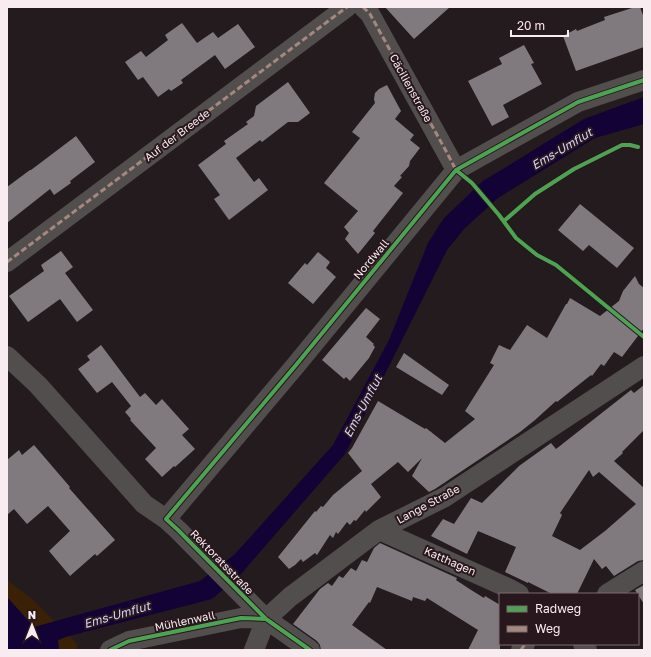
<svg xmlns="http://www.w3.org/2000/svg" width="651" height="657" viewBox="0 0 651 657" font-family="'Golos Text',sans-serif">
  <rect width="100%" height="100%" fill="#241b1e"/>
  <!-- green -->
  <path fill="#3a2106" d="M7,580L32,599L77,644V650H7Z"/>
  <!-- water -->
  <path fill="#130236" d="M644,97V124L595,138L498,198L464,229L447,250L345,454L241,574L212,599L69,636L58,640L59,650H7V597L34,627L200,581L235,554L333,445L389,340L428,243L444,218L483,181L584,119Z"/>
  <!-- building -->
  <path fill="#807a7e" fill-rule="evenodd" d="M385,7H450L414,39Z
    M635,7H640L644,18V47L576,71L563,36L576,29L577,31L605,20L604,17Z
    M182,23L197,43L213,32L218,38L238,24L255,47L225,69L215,55L181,80L183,83L171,91L169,89L158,97L143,77L138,80L125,62L141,51L146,57L168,40L165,35Z
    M524,45L534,63L531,64L542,84L503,105L509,117L492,126L468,81L502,64L499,58Z
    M288,82L310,113L298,122H288L262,142L260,140L236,158L254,182L259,178L268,190L229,220L214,199L220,195L198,165L226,144L224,141L248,124L246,122L254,116L256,106Z
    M387,85L401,111L395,119L414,135L410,140L420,148L410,161L409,166L400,176L402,177L394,186L403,193L373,231L375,233L358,254L345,239L349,233L344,227L358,211L324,183L360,138L352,132L375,103L374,99L375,93L379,89Z
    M76,136L95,162L70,181L71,183L54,195L50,189L7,223V187L30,170H31Z
    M580,204L634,248L617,268L589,245L583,251L558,230Z
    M61,251L73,267L65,273L93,310L77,322L60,299L28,322L9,296L44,271L41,265Z
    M318,252L330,262L326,268L336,277L313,304L288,283L305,263L307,265Z
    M635,276L639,284L644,288V328L622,357L614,352L604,366L601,364L592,376L591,375L557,402L556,401L535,420L520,432L435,489L429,492L412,476L422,458L408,472L398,462L371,484L381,497L366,512L365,510L356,521L354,520L350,525L347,522L338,534L336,532L333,538L330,535L328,538L317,555L315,553L303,562L301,559L295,565L289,569L278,557L315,511L316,512L321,506L323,507L333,495L362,471L348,453L352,448L378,401L425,429L426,428L445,443L475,419L465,411L494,365L490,363L499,345L510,350L527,325L547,338L566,304H567L570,298L600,316L619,301L623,291Z
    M366,308L380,319L366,337L374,344L373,345L375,347L369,358L350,381L346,377L344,379L322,360Z
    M101,345L140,397L145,393L156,405L162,399L189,429L182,435L195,449L175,467L174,466L162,477L145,459L156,448L130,420L131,419L125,412L131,406L112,382L97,393L78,369L90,360L87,356Z
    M404,353L449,385L442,395L396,367Z
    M644,385V430L622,452L623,453L614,461L644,488V560L638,561L614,576L606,566L602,569L594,559L577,594H552L528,582V583L505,572L516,547L478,531L467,554L431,536L443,519L454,524L471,498L482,503L519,466L551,443L556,449L631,390L634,393ZM589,470L593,477L599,472L636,504L605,531L580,550L552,536L562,515L560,513Z
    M34,445L70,487L69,488L115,540L97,556L95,554L70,576L49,551L70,531L48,506L27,524L14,509L7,515V460L19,450L22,455Z
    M380,543L457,578L456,580L468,588L484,598L485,596L500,605V650H468L478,630L427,598L425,601L413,597L412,601L377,587L370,603L369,602L352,625L387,650H321L320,645L317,641L293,624L320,589L328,583L332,586L339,576L343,578L351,568L356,571L362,560L367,562L374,548Z
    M644,585V604L635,590Z"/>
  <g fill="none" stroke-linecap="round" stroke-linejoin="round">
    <!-- minor -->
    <path stroke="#524e4e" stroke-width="20" d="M363,7L370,14L456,170
      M7,262L347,7
      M7,356L38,385L144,504L166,519L178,530L266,619L310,650
      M166,519L296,365L456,170L578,102L644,80
      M379,530L508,588L519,594
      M607,594L644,571
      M583,644L587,650
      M110,650L129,641L241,618L266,619
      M254,650L266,619L290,597L379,530L445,497L644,366
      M521,650L525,644"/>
    <!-- quiet -->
    <path stroke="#a5887d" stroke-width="3" stroke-dasharray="6 3" stroke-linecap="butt" d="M363,7L370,14L446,151L456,170L459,172
      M7,262L347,7
      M521,650L525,644"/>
    <!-- cycleway casing -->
    <g stroke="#28171d" stroke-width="6">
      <path id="cycleway" d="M456,170L472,183L499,215L516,238L537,255L556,265L644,337
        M504,221L535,194L574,169L622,145H630L638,147
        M110,650L129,641L241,618L266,619
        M310,650L266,619L178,530L166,519L296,365L456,170L578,102L644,80"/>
    </g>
    <!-- cycleway -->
    <use href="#cycleway" stroke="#4ca352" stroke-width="4"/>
  </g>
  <g text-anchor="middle" stroke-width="4" stroke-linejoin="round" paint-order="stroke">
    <!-- street labels -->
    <g font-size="11" fill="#f8ecf0" stroke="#28171d">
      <text transform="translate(411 88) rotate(61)" y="4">Cäcilienstraße</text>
      <text transform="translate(177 135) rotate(-37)" y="4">Auf der Breede</text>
      <text transform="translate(371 259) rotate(-50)" y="4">Nordwall</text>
      <text transform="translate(428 504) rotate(-28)" y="4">Lange Straße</text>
      <text transform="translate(450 561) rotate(24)" y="4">Katthagen</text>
      <text transform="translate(222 562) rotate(46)" y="4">Rektoratsstraße</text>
      <text transform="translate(185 621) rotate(-12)" y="4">Mühlenwall</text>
    </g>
    <!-- water labels -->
    <g font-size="12" font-style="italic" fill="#d6d4fb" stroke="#28171d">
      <text transform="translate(562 149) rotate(-31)" y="4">Ems-Umflut</text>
      <text transform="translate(363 406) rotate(-62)" y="4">Ems-Umflut</text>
      <text transform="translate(117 615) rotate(-16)" y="4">Ems-Umflut</text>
    </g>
  </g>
  <!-- border -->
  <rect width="651" height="657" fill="none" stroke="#f8ecf0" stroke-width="16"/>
  <!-- legend -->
  <rect x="499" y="593" width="140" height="52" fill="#28171d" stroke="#7b6c71"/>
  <rect x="507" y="606" width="20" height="6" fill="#4ca352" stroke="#7b6c71"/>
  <text x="535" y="613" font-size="12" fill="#f8ecf0">Radweg</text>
  <rect x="507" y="626" width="20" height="6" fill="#a5887d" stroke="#7b6c71"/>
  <text x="535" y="633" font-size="12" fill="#f8ecf0">Weg</text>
  <!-- north arrow -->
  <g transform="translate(32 625)" stroke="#28171d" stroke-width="3" paint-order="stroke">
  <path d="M0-3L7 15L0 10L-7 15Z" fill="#f8ecf0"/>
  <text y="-6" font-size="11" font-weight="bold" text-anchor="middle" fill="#f8ecf0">N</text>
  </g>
  <!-- scale -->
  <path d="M511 30v6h57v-6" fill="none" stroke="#f8ecf0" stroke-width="2"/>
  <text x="517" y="30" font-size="12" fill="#f8ecf0" stroke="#28171d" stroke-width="3" paint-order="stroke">20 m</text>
</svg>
